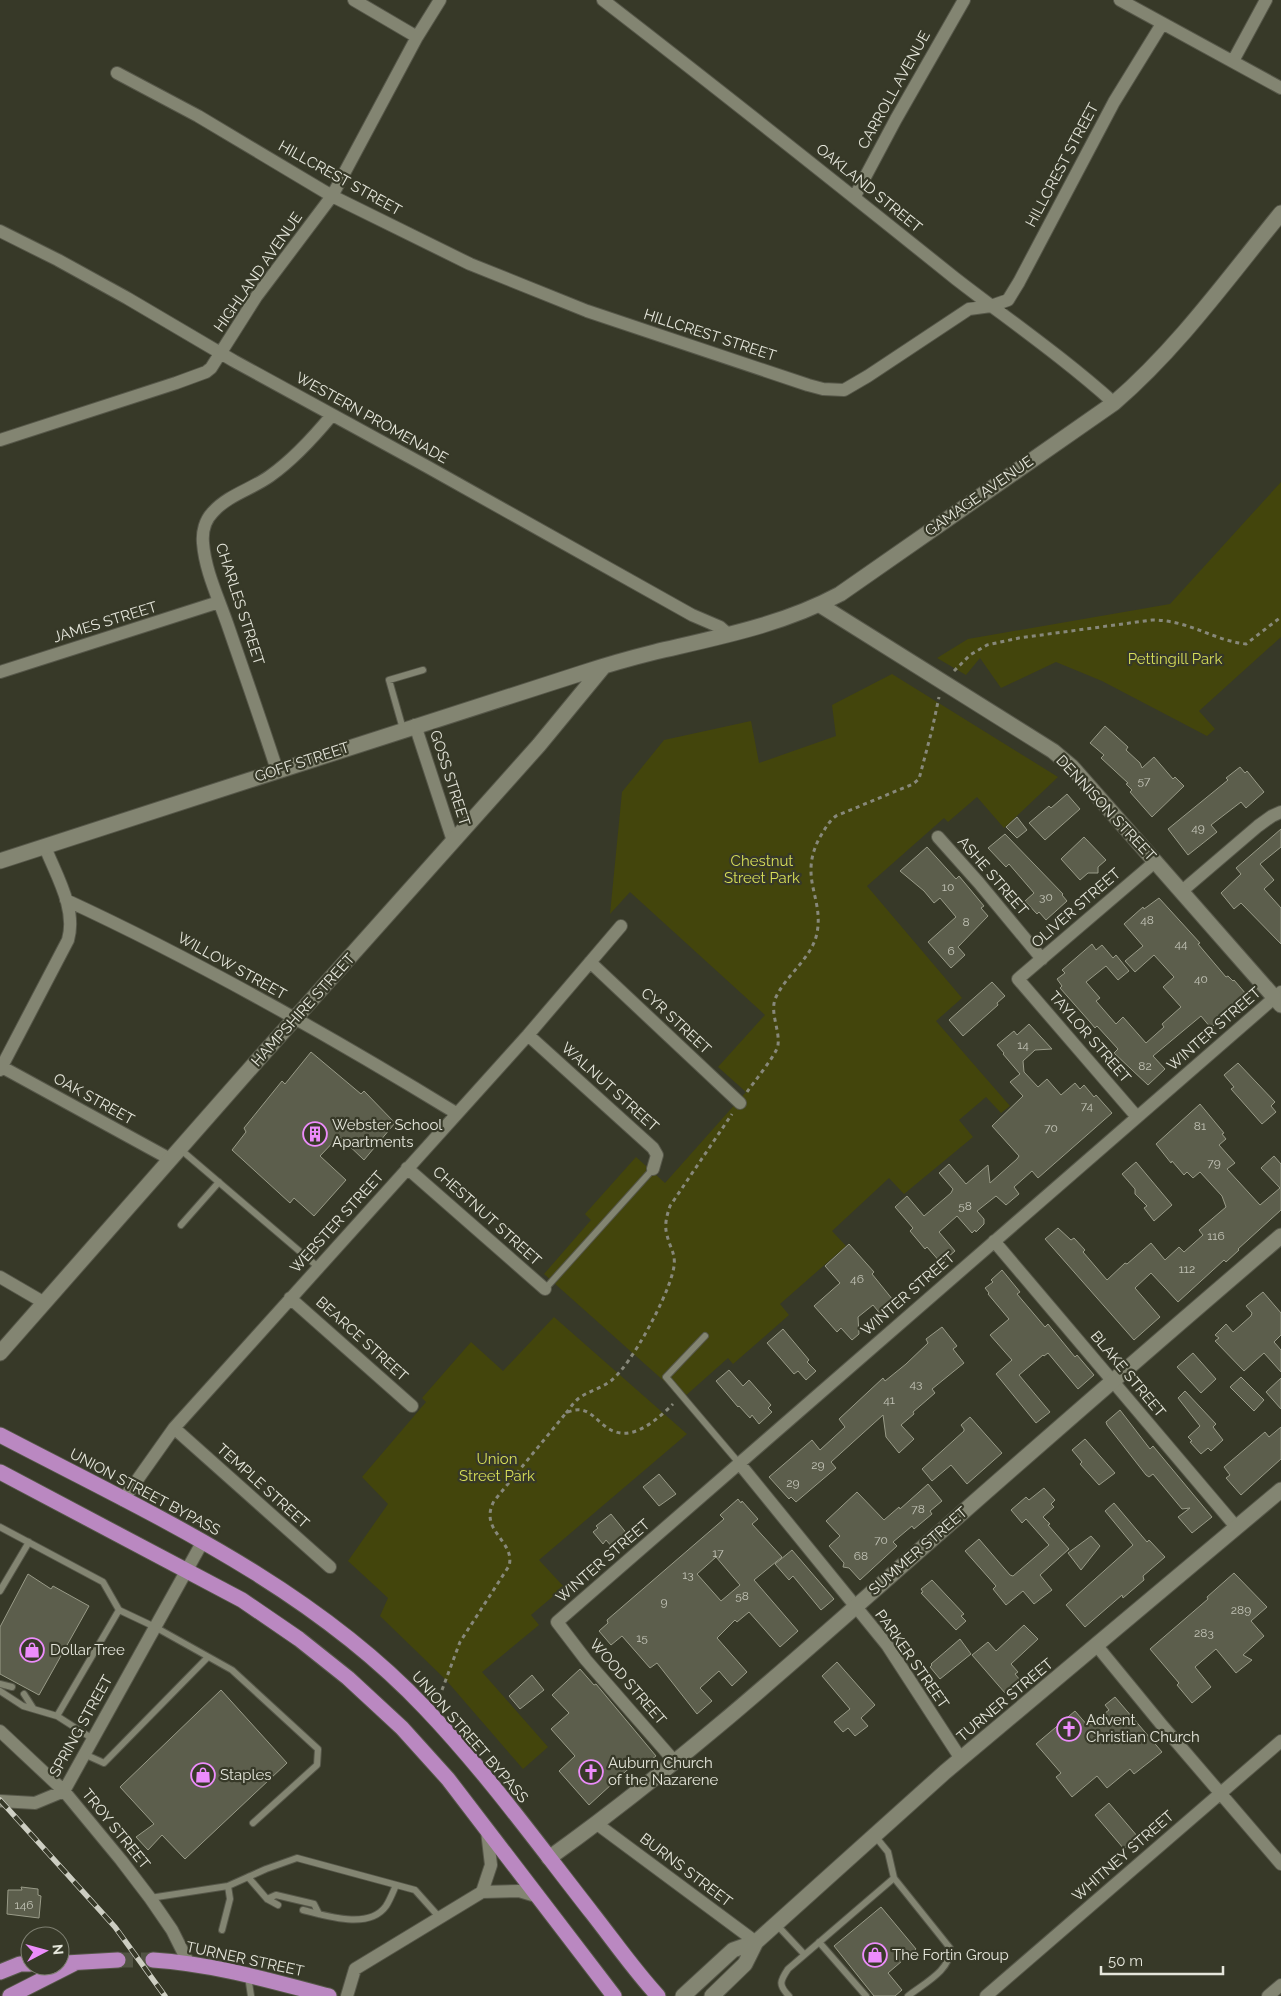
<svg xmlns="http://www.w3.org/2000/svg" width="1281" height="1996" viewBox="0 0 1281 1996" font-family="Raleway,sans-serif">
  <rect width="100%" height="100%" fill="#373928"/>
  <!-- green -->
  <path fill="#43450c" d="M1281,482V637L1199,711L1215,729L1207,736L1102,681L1056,662L1001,688L980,658L966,675L937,658L968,639L1170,604Z
    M892,674L1058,777L1004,828L977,797L948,822L944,818L867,886L962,998L936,1021L1010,1106L1001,1113L986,1097L959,1120L973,1137L904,1194L889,1178L832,1231L846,1246L780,1304L789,1315L733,1364L728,1358L683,1398L544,1274L591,1220L585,1214L636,1157L665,1183L746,1092L718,1067L765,1015L630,892L610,914L622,792L664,740L751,721L759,763L836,736L832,705Z
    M554,1317L687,1434L539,1560L564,1587L531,1615L539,1625L482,1672L548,1747L523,1769L446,1680L380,1616L388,1598L348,1561L388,1504L362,1477L426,1402L422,1398L471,1342L503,1371Z"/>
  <!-- building -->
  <path fill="#5c5e4c" stroke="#999b88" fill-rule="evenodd" d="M1105,726L1128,747L1126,750L1140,763L1142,768L1154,757L1173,779L1175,777L1184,786L1152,817L1130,792L1132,790L1126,784L1128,783L1101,758L1104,755L1090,743Z
    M1240,767L1245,773L1247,771L1264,792L1246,808L1241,802L1211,825L1217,832L1188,855L1168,829L1228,780L1226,778Z
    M1067,794L1080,809L1045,840L1029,823L1049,806L1051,808Z
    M1017,817L1027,830L1017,838L1006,827Z
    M1281,829V847L1260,864L1274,880L1264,889L1281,908V944L1241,903L1234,909L1221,893L1241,874L1236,868Z
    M1005,834L1063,894L1062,895L1067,901L1046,920L1039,912L1037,914L1025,901L1034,893L1009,864L1006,867L988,848Z
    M1084,837L1106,860L1098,867V873H1088L1080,880L1061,859Z
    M927,847L956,879L959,876L984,906L981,908L988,916L958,947L965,955L951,968L928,942L956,917L940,898L934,903L924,891L900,871Z
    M1159,898L1200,943L1198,944L1226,977L1228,976L1233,981L1234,980L1246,994L1211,1028L1201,1016L1153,1056L1165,1069L1148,1085L1114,1053L1118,1049L1097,1026L1095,1028L1090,1022L1060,988L1062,986L1057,979L1065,973L1062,970L1092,944L1096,950L1102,945L1113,958L1116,955L1129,971L1118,980L1106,966L1086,982L1100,998L1096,1001L1116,1024L1123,1017L1146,1043L1164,1027L1162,1024L1181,1007L1163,987L1174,977L1154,955L1135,972L1125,961L1143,946L1124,924L1143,907L1144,909Z
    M992,982L1005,996L997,1003L998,1005L963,1036L949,1020Z
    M1029,1024L1052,1049L1035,1050L1023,1061L1024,1072L1038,1087L1047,1079L1061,1095L1075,1083L1080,1089L1084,1085L1094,1097L1096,1095L1112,1113L1038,1178L1032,1171L1014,1187L1019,1194L1006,1205L996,1196L977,1211L984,1219V1224L976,1232L975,1230L972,1233L957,1216L939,1232L955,1251L941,1263L927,1247L925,1249L910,1231L913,1228L895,1207L907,1196L924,1216L951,1193L953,1189L939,1173L949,1164L966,1184L988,1165L990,1183L1017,1159L1019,1156L992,1126L1023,1096L1010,1082L1020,1074L1003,1054L1004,1053L997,1045L1014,1031L1017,1035Z
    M311,1052L361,1094L364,1091L395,1123L364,1160L339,1136L320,1156L346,1180L314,1216L294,1198L290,1203L232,1150L246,1132L244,1128L282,1081L285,1084Z
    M1238,1063L1275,1102L1271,1106L1276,1112L1262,1124L1231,1089L1234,1087L1224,1075Z
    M1200,1104L1224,1133L1222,1134L1226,1139L1219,1145L1235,1163L1227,1169L1260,1205L1280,1188L1261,1168L1274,1156L1281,1164V1210L1238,1249L1239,1250L1226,1262L1224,1260L1178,1302L1151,1273L1135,1288L1160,1317L1134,1340L1045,1239L1058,1228L1071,1240L1074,1238L1085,1250L1083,1252L1107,1280L1125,1263L1127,1264L1151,1243L1165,1260L1179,1247L1184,1252L1203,1235L1199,1230L1226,1207L1222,1196L1200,1172L1193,1178L1187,1172L1184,1175L1172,1161L1171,1163L1156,1144Z
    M1136,1162L1172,1205L1154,1221L1144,1208L1147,1206L1135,1194V1189L1122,1174Z
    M849,1244L874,1272L872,1274L893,1300L888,1304L891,1307L882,1316L873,1305L858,1317L859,1334L852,1340L841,1328L837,1332L814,1306L840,1283L825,1266Z
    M1002,1270L1020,1292L1017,1294L1045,1327L1048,1324L1075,1357L1077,1355L1094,1375L1078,1389L1048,1353L1044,1356L1043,1355L1019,1375L1050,1412L1036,1423L996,1374L1012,1360L990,1335L1009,1319L988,1294L989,1293L985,1288L993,1282L991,1280Z
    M1263,1292L1281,1313V1335L1274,1342L1281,1350V1372L1264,1353L1244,1371L1215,1341L1219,1338L1215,1335L1226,1324L1233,1332L1251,1316L1252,1313L1246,1306Z
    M942,1327L957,1346L953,1349L964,1363L932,1389L935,1393L913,1412L914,1414L901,1425L914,1439L899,1453L886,1437L883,1415L831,1462L836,1468L796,1502L791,1497L789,1499L769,1477L812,1440L820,1450L845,1427L839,1419L883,1378L885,1381L906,1364L928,1343L926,1339Z
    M783,1329L809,1360L807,1362L816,1371L806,1380L798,1371L794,1374L767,1343Z
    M1193,1353L1216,1379L1201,1393L1177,1367Z
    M729,1370L743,1386L749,1380L771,1405L768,1408L772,1412L759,1424L752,1415L750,1418L739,1406L738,1407L716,1381Z
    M1241,1377L1264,1400L1254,1411L1230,1387Z
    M1281,1378V1409L1266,1392Z
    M1185,1391L1216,1424L1213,1427L1223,1440L1211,1451L1208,1448L1201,1454L1190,1442L1192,1441L1188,1437L1200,1426L1178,1398Z
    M1120,1410L1150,1449L1153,1446L1212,1517L1192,1533L1178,1517L1190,1508L1182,1509L1153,1474L1149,1477L1146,1475L1107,1425L1106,1422Z
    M970,1417L1002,1453L967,1484L951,1465L932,1481L922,1469L964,1431V1429L961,1425Z
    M1281,1427V1459L1241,1495L1226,1478L1230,1475L1224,1467L1265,1432L1269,1437Z
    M1085,1439L1115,1473L1099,1485L1080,1464L1082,1462L1072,1450Z
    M659,1474L676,1494L659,1506L643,1487Z
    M928,1484L942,1501L930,1511L932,1514L914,1529L912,1526L893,1542L897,1546L860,1580L849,1568L843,1567L844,1563L829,1546L840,1536L826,1521L857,1492L884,1520L899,1507L900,1509Z
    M1044,1488L1055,1500L1051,1504L1054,1507L1043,1517L1050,1524L1048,1525L1069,1549L1040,1575L1052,1590L1034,1604L1023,1591L1006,1605L993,1589L996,1586L965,1551L979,1539L1010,1575L1013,1576L1049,1545L1026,1519L1022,1523L1011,1510L1026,1497L1029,1500Z
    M738,1499L741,1503L742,1501L758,1519L752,1524L782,1557L754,1580L798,1631L780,1647L749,1612L737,1622L735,1620L717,1638L747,1672L732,1686L719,1671L700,1688L712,1701L697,1714L657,1663L650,1668L622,1636L611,1645L599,1631L608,1623L607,1620L724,1519L720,1515ZM716,1557L740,1585L721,1601L697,1574Z
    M1114,1503L1147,1542L1149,1540L1165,1557L1143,1576L1144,1580L1123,1598L1122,1595L1085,1627L1066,1605L1133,1545L1105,1511Z
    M611,1514L628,1535L613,1548L606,1540L603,1544L593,1532L598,1528L596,1526Z
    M1091,1536L1100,1546L1081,1570L1068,1553Z
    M792,1550L834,1599L821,1610L793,1576L789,1580L775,1564Z
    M1234,1573L1267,1607L1251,1621L1264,1636L1243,1655L1252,1660L1236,1673L1216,1649L1195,1667L1211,1687L1192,1703L1177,1685L1179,1683L1150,1649L1208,1599L1207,1597Z
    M28,1574L51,1589L53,1586L89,1606L39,1695L0,1674V1627Z
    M932,1580L964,1614L961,1616L966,1621L956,1630L921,1593L923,1592L921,1589Z
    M1024,1625L1038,1639L1011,1664L1018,1672L1015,1674L1020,1680L1005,1693L972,1655L988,1642L996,1651Z
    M960,1639L971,1654L940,1679L930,1667L932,1665L931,1664Z
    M837,1662L875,1705L861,1718L868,1726L855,1736L848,1728L843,1732L834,1722L850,1709L822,1676Z
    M580,1669L594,1685L596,1684L656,1756L641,1768L636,1762L589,1805L559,1771L575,1756L551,1729L569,1713L552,1695Z
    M532,1675L544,1690L520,1709L509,1696Z
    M221,1690L287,1763L185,1859L162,1835L148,1850L136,1837L154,1824L120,1787Z
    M1115,1697L1162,1752L1134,1774L1130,1769L1107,1788L1097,1776L1072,1797L1056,1777L1061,1773L1036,1744L1075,1711L1088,1726L1109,1710L1105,1705Z
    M1109,1803L1138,1837L1124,1849L1095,1815Z
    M21,1887L38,1889V1895L41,1896L39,1918L7,1914L8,1890H22Z
    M881,1907L916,1949L888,1973L902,1990L895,1996H874L834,1946Z"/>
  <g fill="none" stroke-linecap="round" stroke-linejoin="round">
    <!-- highway-tunnel -->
    <path stroke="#515343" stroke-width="15" stroke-dasharray="15 8" stroke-linecap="butt" d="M118,1960H153"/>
    <!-- lane casing -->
    <g stroke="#565749" stroke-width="8">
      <path id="lane" d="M403,729L389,680L423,670
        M180,1149L318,1267
        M181,1225L219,1182
        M545,1289L653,1169
        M705,1336L666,1377L739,1463
        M0,1527L103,1582L119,1610L155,1627L232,1670L318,1749L317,1765L253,1823
        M0,1591L29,1542
        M0,1684L12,1687
        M0,1691L23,1706L57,1716
        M24,1694L33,1708
        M93,1739L57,1716L119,1610
        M84,1754L104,1763L208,1657
        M875,1836L888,1852L894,1878L950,1948C952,1970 923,1984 908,1996
        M248,1877L267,1899L278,1905
        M150,1898L228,1886L266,1869L297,1858L415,1890L440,1918
        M267,1899L276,1895L314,1904L319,1914
        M303,1910C327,1916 369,1930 386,1906C390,1900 393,1892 396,1885
        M776,1924L804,1954
        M222,1930L230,1899L228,1886
        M819,1942L866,1996
        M248,1976L251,1996
        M789,1996C778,1985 780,1981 788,1969L894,1878"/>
    </g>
    <!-- street casing -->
    <g stroke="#565749" stroke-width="14">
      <path id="street" d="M354,0L417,37
        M603,0C722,92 839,185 956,279C1009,320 1064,358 1114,403
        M1120,0L1281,88
        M1233,61L1266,0
        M117,73L198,116L332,196L470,264L587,311L808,385L823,389L844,390L868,376L969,309L991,306L1008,300L1019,282L1114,102L1162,24
        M855,196L896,119L964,0
        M0,231L58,260L127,298L234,361L426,466L692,615L720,627L729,635
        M0,440L176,383L206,372L211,368L256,297L332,196L417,37L440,0
        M0,672L219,602
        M415,725L453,841
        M277,770C261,721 244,672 227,623C218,597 205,570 203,543C202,532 205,520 213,512C228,495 252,489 270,476C294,459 313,438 332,415
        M938,837L979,883L1042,959
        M1182,891L1258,826L1272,816L1281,812
        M66,900C200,962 330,1036 456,1113
        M590,962L740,1103
        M528,1035L653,1148L657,1155L653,1169
        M2,1067L170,1159
        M0,1070L68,940C77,909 56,875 45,847
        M1137,1117L1018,979L1156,861
        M407,1168L545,1289
        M994,1241L1237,1528
        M0,1277L43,1302
        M290,1298L412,1406
        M174,1428L330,1567
        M739,1463L887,1645L961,1759
        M123,1500L174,1428L528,1035L621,926
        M1097,1646L1161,1724L1281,1864
        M0,1731L64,1791L121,1860L150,1898L172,1930L188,1962
        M675,1762L586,1660L557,1622L1281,992
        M0,1801L35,1803L64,1791L203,1541
        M597,1824L756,1942
        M482,1892L491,1865L487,1831
        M347,1996L355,1969L482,1892L519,1891L539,1897
        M986,1996L1281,1741
        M1268,1996L1281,1985"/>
    </g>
    <!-- secondary casing -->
    <g stroke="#565749" stroke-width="17">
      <path id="secondary" d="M820,605L1053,751L1072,767L1281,1005
        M0,861C194,799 388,734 582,673C606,665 631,658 655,652C719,637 782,625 840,594L1114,403C1178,348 1228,278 1281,213
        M0,1353L256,1062L539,745L604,666
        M549,1858C671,1771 783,1671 895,1572C1023,1459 1151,1347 1281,1236
        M683,1996L733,1950L756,1942
        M712,1996L745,1964L756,1942L945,1772L1281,1490"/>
    </g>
    <!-- highway casing -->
    <g stroke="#565749" stroke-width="17">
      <path id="highway" d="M0,1435C149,1513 308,1584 425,1708C486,1772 538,1844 592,1913C614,1941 634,1970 658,1996
        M0,1472L242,1600L299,1639L348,1678L402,1728L448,1779L614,1996
        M153,1960C214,1964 271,1981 329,1996
        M66,1963L118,1960
        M0,1972L20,1964H30
        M10,1996L75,1963"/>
    </g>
    <!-- path -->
    <path stroke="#87887a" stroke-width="3" stroke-dasharray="4 4" stroke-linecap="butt" d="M954,671L970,655L987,645L1019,638L1152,620C1189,620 1212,640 1246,644L1281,617
      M747,1092C753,1083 777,1054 778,1045C780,1029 769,1012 776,997C787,974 812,958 817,933C824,897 798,878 820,837C825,829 829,821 836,816L913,784L919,779L932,730L939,697
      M566,1413C571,1407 575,1400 582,1396C592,1390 602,1388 612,1380C632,1363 665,1301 672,1275C678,1255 671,1252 667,1235C664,1225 667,1215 670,1206L732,1114
      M442,1690L460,1642L509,1566C516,1541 478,1531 494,1501L566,1413C591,1401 596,1426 616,1432C636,1439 660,1417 673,1404"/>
    <!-- lane -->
    <use href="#lane" stroke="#838572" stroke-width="6"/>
    <!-- street -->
    <use href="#street" stroke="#838572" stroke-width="12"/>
    <!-- secondary -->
    <use href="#secondary" stroke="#838572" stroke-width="15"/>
    <!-- highway -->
    <use href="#highway" stroke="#ba88c1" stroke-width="15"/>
    <!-- rail casing -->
    <g stroke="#cdcec2" stroke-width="5.5">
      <path id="rail" d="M0,1800L115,1927L165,1996"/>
    </g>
    <!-- rail -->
    <use href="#rail" stroke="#373928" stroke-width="4" stroke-dasharray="11" stroke-linecap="butt"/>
  </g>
  <!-- icons -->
  <defs>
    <g id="building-ring" transform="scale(1.25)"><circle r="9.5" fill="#373928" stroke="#ec8cfb" stroke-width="1.5"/><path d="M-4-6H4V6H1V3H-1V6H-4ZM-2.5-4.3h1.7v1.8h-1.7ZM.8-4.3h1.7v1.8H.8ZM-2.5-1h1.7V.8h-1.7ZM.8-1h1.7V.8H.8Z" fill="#ec8cfb"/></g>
    <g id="shop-ring" transform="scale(1.25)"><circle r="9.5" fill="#373928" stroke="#ec8cfb" stroke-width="1.5"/><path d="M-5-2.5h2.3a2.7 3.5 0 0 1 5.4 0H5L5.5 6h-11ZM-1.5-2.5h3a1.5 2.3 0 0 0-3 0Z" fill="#ec8cfb"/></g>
    <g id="church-ring" transform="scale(1.25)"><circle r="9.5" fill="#373928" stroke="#ec8cfb" stroke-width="1.5"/><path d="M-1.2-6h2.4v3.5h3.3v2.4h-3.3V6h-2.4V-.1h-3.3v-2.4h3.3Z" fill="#ec8cfb"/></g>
  </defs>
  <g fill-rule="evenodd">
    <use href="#building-ring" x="315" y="1134"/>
    <use href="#shop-ring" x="32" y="1650"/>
    <use href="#church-ring" x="1069" y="1729"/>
    <use href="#church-ring" x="591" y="1772"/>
    <use href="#shop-ring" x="203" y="1775"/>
    <use href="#shop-ring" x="875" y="1955"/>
  </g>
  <g text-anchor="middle" stroke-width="4.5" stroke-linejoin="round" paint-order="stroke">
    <!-- number labels -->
    <g font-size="12" fill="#c3c4b7">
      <text x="1144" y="785">57</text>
      <text x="1198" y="832">49</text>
      <text x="948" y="891">10</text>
      <text x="1046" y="901">30</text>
      <text x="1147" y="924">48</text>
      <text x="966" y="926">8</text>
      <text x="1181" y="948">44</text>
      <text x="951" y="955">6</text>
      <text x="1201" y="983">40</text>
      <text x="1023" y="1049">14</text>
      <text x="1145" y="1070">82</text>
      <text x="1087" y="1110">74</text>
      <text x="1200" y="1130">81</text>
      <text x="1051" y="1132">70</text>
      <text x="1214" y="1167">79</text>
      <text x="965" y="1210">58</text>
      <text x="1216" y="1240">116</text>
      <text x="1187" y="1273">112</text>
      <text x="857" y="1283">46</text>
      <text x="916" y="1388">43</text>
      <text x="889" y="1404">41</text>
      <text x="818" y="1469">29</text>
      <text x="793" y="1487">29</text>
      <text x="918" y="1513">78</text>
      <text x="881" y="1544">70</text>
      <text x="718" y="1557">17</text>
      <text x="861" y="1560">68</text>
      <text x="688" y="1579">13</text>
      <text x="742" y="1600">58</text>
      <text x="664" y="1606">9</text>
      <text x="1241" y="1614">289</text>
      <text x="1204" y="1637">283</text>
      <text x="642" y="1642">15</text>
      <text x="24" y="1909">146</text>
    </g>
    <!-- street labels -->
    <g font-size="15" fill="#e5e6db" stroke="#373928">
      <text transform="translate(894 90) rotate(-61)" y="5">CARROLL AVENUE</text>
      <text transform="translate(1062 165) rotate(-62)" y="5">HILLCREST STREET</text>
      <text transform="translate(340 178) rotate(29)" y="5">HILLCREST STREET</text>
      <text transform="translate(869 188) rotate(39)" y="5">OAKLAND STREET</text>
      <text transform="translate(258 272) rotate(-55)" y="5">HIGHLAND AVENUE</text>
      <text transform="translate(710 335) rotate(18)" y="5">HILLCREST STREET</text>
      <text transform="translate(372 418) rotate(29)" y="5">WESTERN PROMENADE</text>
      <text transform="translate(979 496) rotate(-35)" y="5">GAMAGE AVENUE</text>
      <text transform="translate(240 604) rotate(72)" y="5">CHARLES STREET</text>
      <text transform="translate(105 622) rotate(-17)" y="5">JAMES STREET</text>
      <text transform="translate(302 762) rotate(-18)" y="5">GOFF STREET</text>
      <text transform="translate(450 778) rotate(72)" y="5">GOSS STREET</text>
      <text transform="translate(1106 808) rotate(47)" y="5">DENNISON STREET</text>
      <text transform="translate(993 876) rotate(49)" y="5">ASHE STREET</text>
      <text transform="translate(1076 908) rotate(-41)" y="5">OLIVER STREET</text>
      <text transform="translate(232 966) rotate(29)" y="5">WILLOW STREET</text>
      <text transform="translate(303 1010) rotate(-48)" y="5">HAMPSHIRE STREET</text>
      <text transform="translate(676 1021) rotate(43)" y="5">CYR STREET</text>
      <text transform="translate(1214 1029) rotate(-41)" y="5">WINTER STREET</text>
      <text transform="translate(1090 1037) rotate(49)" y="5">TAYLOR STREET</text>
      <text transform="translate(610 1087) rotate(42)" y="5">WALNUT STREET</text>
      <text transform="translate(94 1099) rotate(29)" y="5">OAK STREET</text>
      <text transform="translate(487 1216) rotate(42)" y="5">CHESTNUT STREET</text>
      <text transform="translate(337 1222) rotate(-48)" y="5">WEBSTER STREET</text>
      <text transform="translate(908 1294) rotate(-41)" y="5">WINTER STREET</text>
      <text transform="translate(362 1339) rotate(42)" y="5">BEARCE STREET</text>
      <text transform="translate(1128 1374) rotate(50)" y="5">BLAKE STREET</text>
      <text transform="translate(263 1486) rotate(42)" y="5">TEMPLE STREET</text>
      <text transform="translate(145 1492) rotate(28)" y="5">UNION STREET BYPASS</text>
      <text transform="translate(918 1551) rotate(-41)" y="5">SUMMER STREET</text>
      <text transform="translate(603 1561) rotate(-41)" y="5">WINTER STREET</text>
      <text transform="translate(912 1659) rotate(55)" y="5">PARKER STREET</text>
      <text transform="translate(628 1682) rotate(49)" y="5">WOOD STREET</text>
      <text transform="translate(1005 1700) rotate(-40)" y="5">TURNER STREET</text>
      <text transform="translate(81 1726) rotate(-61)" y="5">SPRING STREET</text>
      <text transform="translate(470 1737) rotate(49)" y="5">UNION STREET BYPASS</text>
      <text transform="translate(116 1829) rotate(51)" y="5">TROY STREET</text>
      <text transform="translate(1123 1856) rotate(-41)" y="5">WHITNEY STREET</text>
      <text transform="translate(686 1870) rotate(37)" y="5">BURNS STREET</text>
      <text transform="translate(245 1959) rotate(12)" y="5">TURNER STREET</text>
    </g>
    <!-- park labels -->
    <g font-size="15" fill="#d7de58" stroke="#373928">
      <text x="1175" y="664">Pettingill Park</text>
      <text x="762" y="866">Chestnut<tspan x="762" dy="17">Street Park</tspan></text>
      <text x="497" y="1464">Union<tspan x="497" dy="17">Street Park</tspan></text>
    </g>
    <!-- poi labels -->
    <g font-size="15" fill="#e5e6db" stroke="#373928" text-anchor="start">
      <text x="332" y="1130">Webster School<tspan x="332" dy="17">Apartments</tspan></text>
      <text x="50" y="1655">Dollar Tree</text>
      <text x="1086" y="1725">Advent<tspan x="1086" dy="17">Christian Church</tspan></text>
      <text x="608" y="1768">Auburn Church<tspan x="608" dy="17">of the Nazarene</tspan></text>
      <text x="220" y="1780">Staples</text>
      <text x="892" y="1960">The Fortin Group</text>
    </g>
  </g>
  <!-- north arrow -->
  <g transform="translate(45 1951) rotate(84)"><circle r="24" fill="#373928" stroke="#7d7e70"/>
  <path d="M0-4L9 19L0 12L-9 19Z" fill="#ec8cfb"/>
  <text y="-8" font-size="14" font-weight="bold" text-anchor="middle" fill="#e5e6db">N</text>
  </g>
  <!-- scale -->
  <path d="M1101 1966v8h122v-8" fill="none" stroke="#e5e6db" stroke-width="2.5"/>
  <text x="1108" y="1966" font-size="15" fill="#e5e6db" stroke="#373928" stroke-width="4" paint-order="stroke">50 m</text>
</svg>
